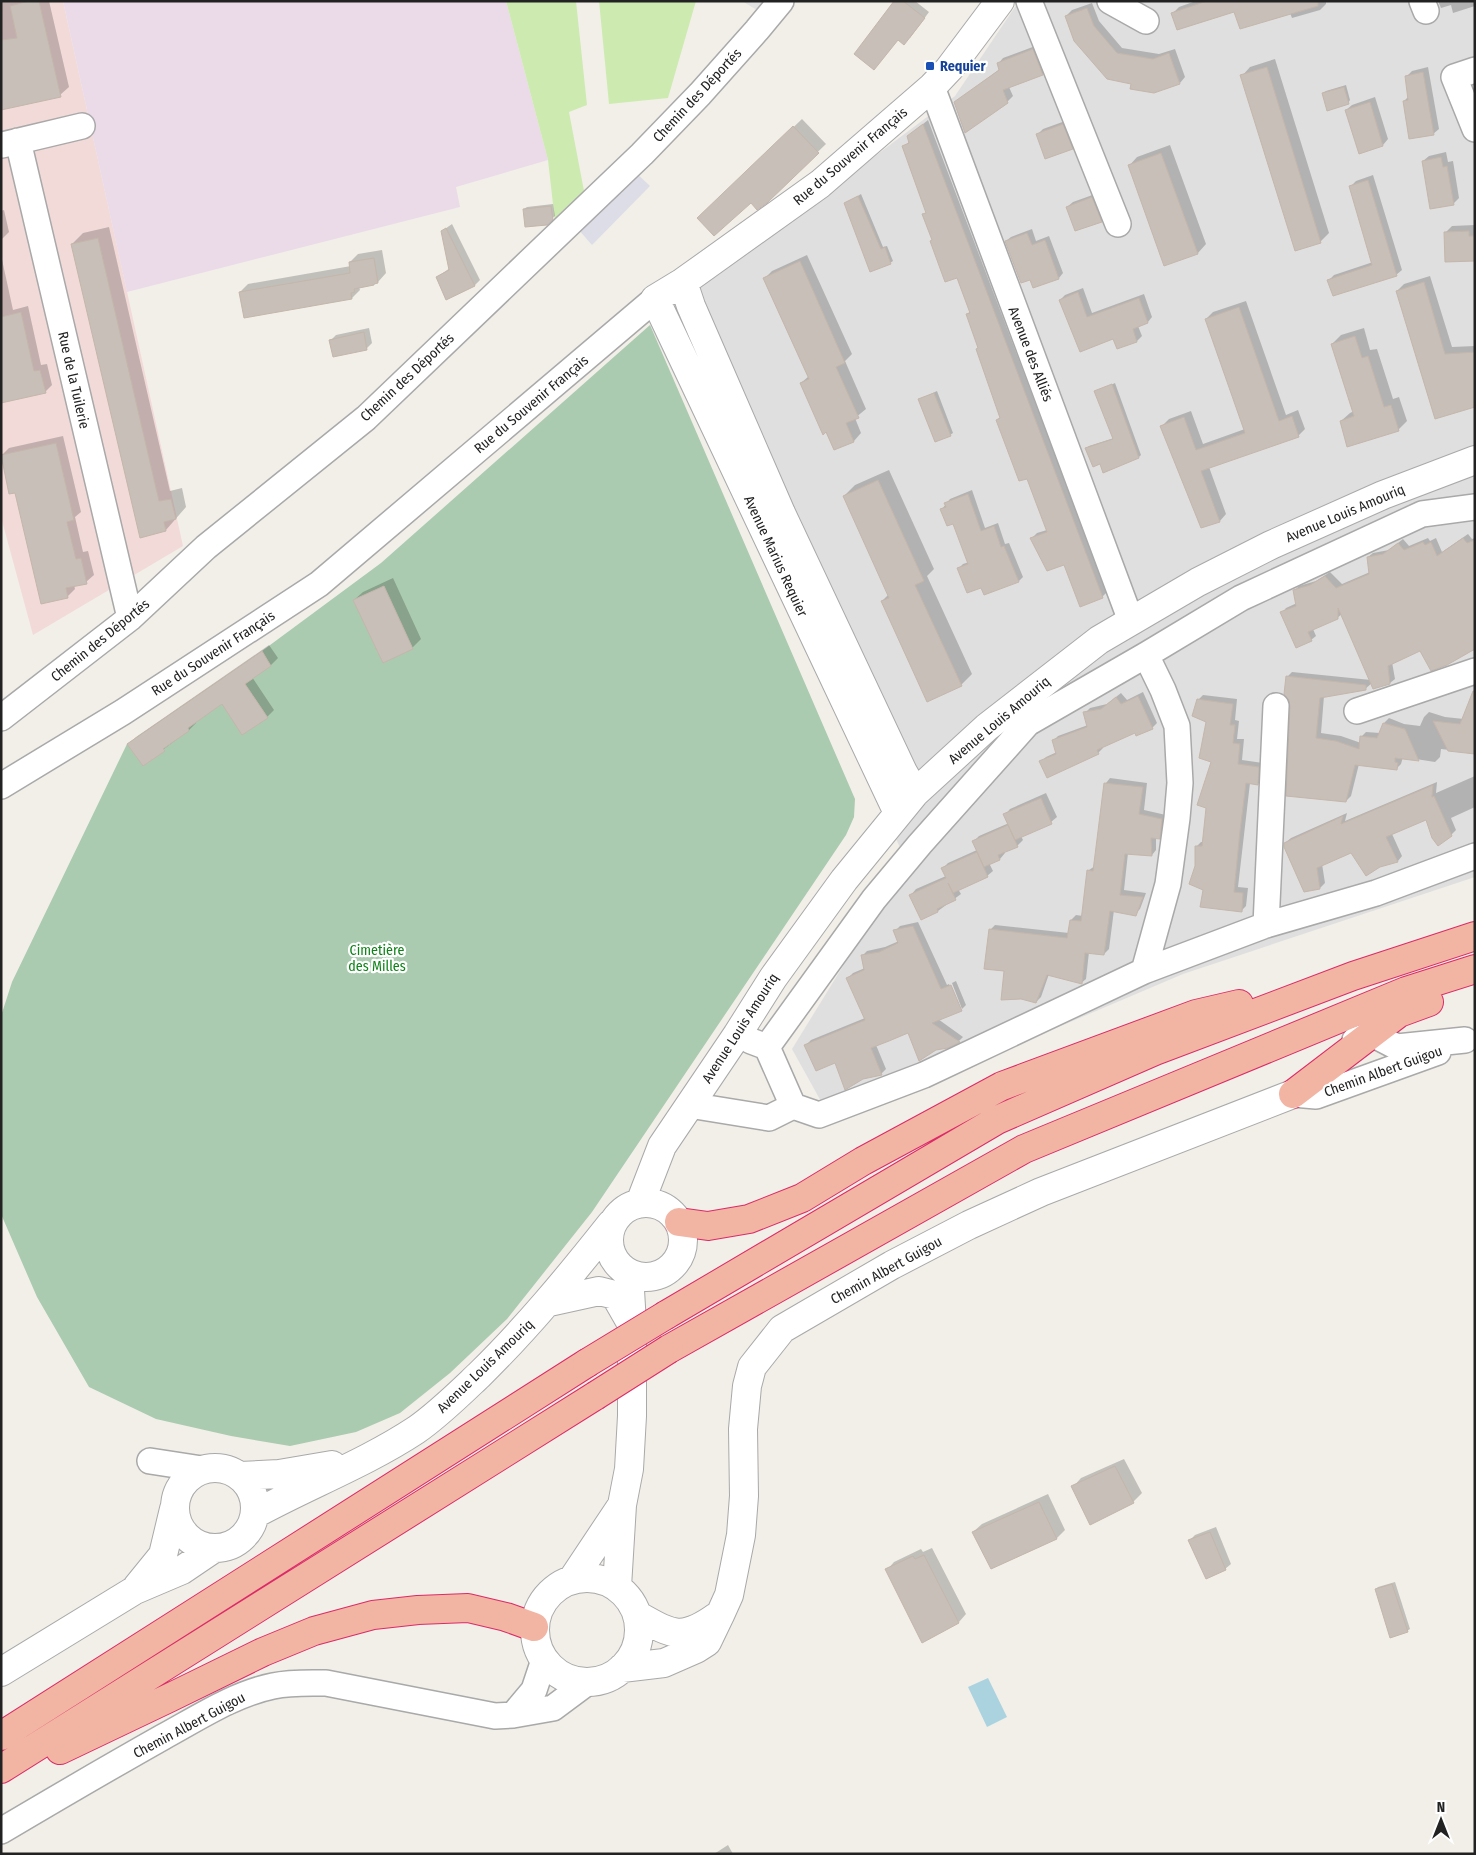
<svg xmlns="http://www.w3.org/2000/svg" width="1476" height="1855" viewBox="0 0 1476 1855" font-family="'Fira Sans Condensed',sans-serif">
  <rect width="100%" height="100%" fill="#f2efe9"/>
  <!-- residential -->
  <path fill="#e0dfdf" d="M1019,1H1475V877L1183,974L833,1123L792,1049L907,862L650,325L955,96Z"/>
  <!-- commercial -->
  <path fill="#f2dad9" d="M1,1H63L183,546L33,635L1,517Z"/>
  <!-- industrial -->
  <path fill="#ebdbe8" d="M63,1H506L548,160L456,187L460,207L127,292Z"/>
  <!-- grass -->
  <path fill="#cdebb0" d="M506,1H576L587,105L569,112L584,191L555,222L548,160Z
    M599,1H696L668,98L609,104Z"/>
  <!-- cemetery -->
  <path fill="#aacbaf" d="M650,325L855,799L854,817L846,835L592,1212L507,1319L450,1373L400,1413L356,1432L290,1446L231,1436L156,1419L89,1387L37,1297L1,1214V1016L12,982L127,744L262,651L381,563Z"/>
  <!-- parking -->
  <path fill="#e2e2e2" d="M742,1H764L757,10Z"/>
  <!-- plaza -->
  <path fill="#dddde8" d="M635,172L650,186L592,245L578,229Z"/>
  <!-- water -->
  <path fill="#aad3df" d="M988,1678L1007,1717L987,1727L968,1687Z"/>
  <!-- shadow -->
  <path fill="#0003" d="M6,1H49L69,87L60,95L1,109V2Z
    M896,1H915L929,12L910,38Z
    M1192,1H1326V4L1320,10L1292,18L1290,13L1235,10L1173,13L1179,7L1193,2Z
    M1438,1H1475V6L1453,13L1451,5L1441,8Z
    M1092,3L1099,21L1122,48L1159,54L1175,49L1185,77L1180,83L1154,92L1132,83L1066,16L1072,10Z
    M1038,45L1048,68L1042,74L1009,87L1013,96L1007,102H956L1000,69L998,64L1003,58Z
    M1275,59L1329,233L1320,242L1242,76L1250,67Z
    M1428,67L1439,129L1433,134L1404,101L1409,96L1406,77L1412,71Z
    M1346,85L1350,100L1348,103L1323,93L1326,91Z
    M1375,97L1388,139L1383,145L1359,152L1346,110L1352,105Z
    M802,119L826,144L766,202H751L699,218Z
    M928,120L1107,592L1102,597L1065,563L1032,538L1037,533L1047,530L1027,477L997,420L1001,417L979,347L967,314L971,311L958,276L933,240L924,215L927,212L904,147L910,141L913,132Z
    M1068,120L1077,142L1072,148L1038,134L1043,129Z
    M1170,145L1206,244L1198,253L1165,265L1129,166L1137,157Z
    M1446,152L1448,162L1453,161L1459,198L1453,204L1423,161L1429,156Z
    M1373,175L1402,270L1396,275L1329,280L1334,275L1373,262L1351,186L1356,181Z
    M1098,193L1106,215L1101,221L1067,207L1073,202Z
    M861,194L883,247L887,246L893,261L890,263L846,203Z
    M553,204L555,216L547,223L524,209L527,207Z
    M4,210L9,232L1,240V211Z
    M452,224L480,280L475,285L447,299L437,277L450,268L442,231Z
    M1475,225V259L1445,233L1452,226Z
    M109,227L170,491L182,488L186,507L166,530L72,244L83,233Z
    M1032,229L1036,241L1049,236L1063,273L1059,278L1034,287L1031,278L1006,241L1011,237Z
    M382,250L386,273L378,282L359,287L360,290L352,298L240,292L248,284L351,266L350,262L358,254Z
    M1,255L13,310L28,306L41,365L47,364L52,385L45,392L1,402Z
    M807,255L852,354L845,361L866,409L855,418L861,433L854,441L835,449L801,383L809,376L765,278L772,271Z
    M1430,276L1452,347L1475,346V405L1397,291L1404,284Z
    M1083,288L1092,313L1144,294L1152,317L1148,322L1138,326L1142,336L1137,341L1117,348L1114,338L1060,300L1065,295Z
    M1246,301L1286,415L1298,410L1305,429L1298,436L1209,467L1226,514L1220,521L1201,527L1162,426L1169,419L1191,411L1203,444L1245,429L1206,319L1213,312Z
    M369,328L372,343L366,349L331,340L336,335Z
    M1364,328L1370,350L1377,349L1393,399L1399,397L1407,421L1398,430L1341,421L1350,413L1354,411L1332,344L1341,335Z
    M1115,383L1141,455L1139,457L1101,462L1087,448L1089,446L1114,438L1096,392Z
    M937,391L953,433L950,435L920,399Z
    M63,436L81,512L75,517L83,552L88,551L94,575L86,582L74,585L75,589L67,597L16,491L10,493L1,456L9,448Z
    M889,470L934,569L927,576L972,674L961,685L882,601L889,594L844,496L855,485Z
    M972,490L985,528L998,523L1005,544L1009,543L1023,577L1019,581L984,594L981,586L959,568L963,564L969,562L954,522L942,509L950,499Z
    M1468,534L1472,539L1475,538V653L1473,649H1420L1392,662L1395,679L1390,683H1372L1365,689L1324,696L1321,733L1341,736L1361,743V737L1366,732L1380,733L1384,723L1389,718L1404,724L1420,726L1424,717L1429,712L1445,717L1464,719L1475,753L1441,749L1440,757L1435,762L1403,757L1401,764L1396,769L1359,764L1351,796L1346,801L1292,707L1287,677L1292,672L1371,680L1342,614L1337,618L1313,629L1316,636L1311,640L1282,613L1286,608L1297,603L1294,591L1299,586L1316,581L1330,572L1342,584L1370,572L1368,557L1373,553L1389,550L1403,539L1409,546L1428,538L1430,541L1436,538L1442,552Z
    M393,578L421,639L412,648L354,600L363,592Z
    M269,645L278,658L271,665L252,677L274,710L267,717L243,733L222,702L195,722L196,723L189,730L143,765L129,744L136,737Z
    M1143,692L1157,723L1152,728L1135,731L1102,746L1103,748L1098,753L1048,777L1041,762L1046,757L1057,752L1053,741L1058,736L1088,725L1085,713L1090,708L1107,704L1121,693L1127,700Z
    M1203,695L1237,699L1235,720L1239,721L1237,739H1244L1242,760L1263,763L1262,779L1258,784L1250,783L1238,887L1248,888L1246,906L1241,911L1204,889L1196,866V847L1201,842H1203L1213,761L1207,721L1198,700Z
    M1475,776V807L1451,818L1456,830L1451,835L1427,818L1392,834L1402,856L1398,861L1379,866L1351,851L1322,864L1325,883L1320,888L1285,843L1291,838L1347,813L1345,821L1437,782L1436,793Z
    M1110,778L1147,783L1144,810L1166,815L1164,833L1159,838L1156,837V850L1152,855L1128,853L1124,890L1146,893L1140,909L1135,914L1114,910L1109,949L1104,954L1089,952L1086,979L1081,983L1049,974L1041,997L1036,1002L1006,969L990,930L995,925L1069,933L1071,920L1076,915L1083,916L1089,870L1095,866L1106,783Z
    M1046,793L1057,817L1051,822L1021,836L1023,840L1017,846L1004,851L1005,853L1000,859L989,863L993,871L987,876L958,889L961,894L938,911L911,895L916,889L946,876L943,868L948,863L977,850L974,841L979,836L1009,823L1005,815L1010,809Z
    M918,922L947,985L949,984L960,1009H962L938,1019L963,1037L959,1041L909,1031L876,1045L886,1069L881,1074L835,1062L806,1045L811,1040L865,1018L848,978L853,973L865,968L862,956L867,951L885,947L899,941L895,931L900,926Z
    M956,981L966,1005L962,1009L952,983Z
    M1124,1459L1142,1493L1133,1502L1073,1487L1081,1478Z
    M1048,1494L1065,1530L1057,1538L992,1568L973,1532L982,1524Z
    M1216,1527L1231,1564L1225,1569L1190,1540L1195,1535Z
    M932,1548L966,1614L959,1622L887,1570L894,1562L921,1549L923,1552Z
    M1395,1582L1410,1629L1407,1631L1376,1589L1378,1587Z
    M728,1845L733,1854H714Z"/>
  <!-- building -->
  <path fill="#c7bfb8" stroke="#c4b6ab" d="M29,1H39L61,97L1,110V40L17,38L10,6Z
    M894,1H903L925,18L904,45L898,40L874,70L854,54Z
    M1207,1H1318V6L1240,29L1234,12L1177,30L1171,13Z
    M1087,8L1094,26L1117,53L1153,59L1169,53L1180,84L1154,93L1130,89L1131,84L1107,79L1074,41L1065,16Z
    M1033,49L1043,75L1003,90L1008,103L965,133L954,102L999,70L997,63Z
    M1267,67L1321,243L1295,251L1240,75Z
    M1423,72L1434,135L1409,139L1403,101L1408,100L1405,76Z
    M1344,87L1349,104L1327,111L1322,93Z
    M1370,102L1383,146L1359,154L1345,110Z
    M923,124L1103,598L1080,607L1064,565L1047,571L1030,538L1047,532L1027,479L1019,481L996,420L1000,418L976,349L978,348L966,314L970,313L957,278L945,282L930,241L932,240L922,214L926,213L902,146L909,143L907,136Z
    M1063,124L1073,149L1045,159L1036,134Z
    M793,126L819,153L767,203L757,210L751,203L714,236L697,218Z
    M1161,153L1198,254L1164,266L1128,165Z
    M1441,157L1443,167L1447,166L1454,205L1430,209L1422,161Z
    M1368,180L1397,276L1333,296L1327,280L1372,265L1349,186Z
    M858,196L881,249L885,247L891,264L870,272L844,203Z
    M1092,197L1102,222L1075,231L1066,207Z
    M551,206L553,220L547,225L525,227L523,209Z
    M446,228L475,286L446,300L436,277L449,270L441,231Z
    M1469,231V236H1475V261L1445,262L1444,232Z
    M1027,233L1032,245L1045,240L1059,279L1033,288L1030,280L1021,283L1005,241Z
    M98,238L159,501L171,499L176,519L164,522L166,531L140,538L71,244Z
    M374,258L378,283L374,284V285L354,289L355,292L351,293L352,299L244,318L239,292L350,273L349,262Z
    M800,261L845,363L836,367L859,418L846,423L854,442L834,450L826,432L823,435L800,383L809,379L763,278Z
    M1424,282L1445,354L1475,352V407L1435,419L1396,291Z
    M1078,292L1087,317L1139,298L1148,323L1133,329L1137,342L1117,349L1113,339L1080,352L1059,300Z
    M1239,307L1279,421L1292,416L1299,437L1201,471L1220,522L1201,528L1160,426L1184,417L1196,450L1245,433L1205,319Z
    M21,312L34,371L40,370L46,393L1,403V317Z
    M364,332L367,350L333,357L329,340Z
    M1355,336L1362,358L1368,356L1384,407L1391,405L1399,431L1347,447L1340,421L1354,416L1331,344Z
    M1112,384L1139,458L1103,473L1100,464L1093,467L1085,448L1113,439L1094,391Z
    M934,393L951,436L935,442L918,399Z
    M56,443L74,520L67,522L76,559L81,558L87,584L66,588L68,598L41,604L15,493L9,494L1,455Z
    M878,480L924,581L915,585L962,686L927,702L881,601L889,598L843,496Z
    M968,494L981,531L994,526L1001,547L1004,546L1019,582L984,595L981,588L967,593L957,568L968,564L953,524L947,526L940,509L946,507L944,503Z
    M1463,538L1467,543L1475,540V649L1447,665L1431,671L1420,651L1388,666L1390,684L1373,689L1338,608V619L1308,632L1312,641L1296,648L1280,612L1296,606L1293,590L1310,585L1325,576L1336,588L1369,574L1367,557L1383,554L1398,543L1404,550L1423,542L1425,545L1431,542L1437,556Z
    M384,586L413,649L383,663L353,600Z
    M262,651L271,666L245,684L268,718L242,735L222,704L188,728L189,731L163,749L165,751L143,766L127,744Z
    M1286,676L1366,685V690L1320,698L1316,738L1336,741L1359,749L1360,736L1377,738L1383,723L1405,729L1419,761L1395,758V762L1398,763L1397,770L1355,765L1346,802L1286,796L1290,707L1289,700L1284,694Z
    M1473,691H1475V754L1448,751L1433,721L1460,724Z
    M1138,696L1153,729L1136,736L1135,733L1097,750L1099,754L1047,778L1039,761L1056,754L1052,740L1087,727L1083,712L1101,709L1116,697L1121,704Z
    M1197,699L1233,704L1230,725H1235L1233,743L1240,744L1238,764L1259,767L1258,785L1246,783L1240,831L1234,892L1243,893L1242,912L1200,907L1203,890L1189,884L1195,866V846H1202L1206,808L1197,805L1211,762L1199,758L1206,722L1192,716Z
    M1104,783L1143,787L1139,814L1162,819L1160,839L1151,838L1152,856L1125,854L1120,895L1143,897L1136,916L1110,911L1104,955L1085,953L1082,984L1047,975L1036,1003L1021,999L1001,1000L1004,971L984,969L989,929L1067,938L1070,920L1081,921L1087,870L1093,871Z
    M1433,785L1432,797L1434,796L1452,836L1438,846L1432,838L1426,820L1386,837L1398,862L1380,867L1366,876L1351,853L1317,868L1320,889L1304,892L1284,847V843L1343,816L1341,824Z
    M1041,798L1052,824L1015,840L1003,814Z
    M1008,825L1018,847L998,855L1000,860L984,867L972,841Z
    M977,852L988,877L953,893L948,883L956,900L937,909L938,912L921,920L909,895L946,878L941,868Z
    M913,926L941,989L951,985L962,1011L932,1023L960,1042L948,1048L936,1050L919,1061L908,1033L889,1041L871,1048L882,1075L863,1079L845,1090L835,1063L816,1071L804,1045L865,1020L846,978L864,970L861,955L879,952L898,943L893,930Z
    M1115,1466L1134,1503L1090,1525L1071,1486Z
    M1039,1502L1057,1539L991,1569L972,1532Z
    M1210,1532L1226,1570L1206,1579L1188,1540Z
    M924,1555L959,1623L922,1643L885,1569L913,1556L915,1559Z
    M1392,1584L1408,1632L1390,1638L1375,1589Z"/>
  <g fill="none" stroke-linecap="round" stroke-linejoin="round">
    <!-- minor casing -->
    <g stroke="#a9a9a9" stroke-width="28">
      <path id="minor" d="M1029,1L1118,224
        M1110,1L1146,21
        M1422,1L1426,11
        M1475,70L1454,77L1475,129
        M932,87L1131,621
        M18,141L130,618
        M2,145L82,126
        M1357,711L1475,671
        M1,718L130,618L206,547L366,418L642,154L700,94L757,30L781,1
        M1,786L123,712L319,584L655,299
        M1266,925L1276,706
        M1144,971L1168,884L1177,818L1180,783L1177,726L1163,690L1146,655
        M1355,1040L1372,1034L1397,1047L1465,1040
        M767,1047L874,899L920,844L1028,723L1146,655L1241,598L1422,514L1475,507
        M1293,1094L1316,1096L1438,1052
        M689,1105L769,1118L793,1106L767,1047L751,1041
        M793,1106L819,1115L924,1075L1144,971L1266,925L1376,893L1475,856
        M150,1461L202,1469
        M513,1715L534,1690L544,1660
        M1,1831C55,1799 108,1768 163,1737C198,1718 234,1694 273,1686C291,1682 309,1683 326,1683L495,1716L513,1715L553,1708L588,1682"/>
    </g>
    <!-- tertiary casing -->
    <g stroke="#a9a9a9" stroke-width="30">
      <path id="tertiary" d="M683,282L691,306L781,513L903,772L915,793
        M898,813L655,299L683,282L820,184L932,87L949,69L1000,1
        M609 1240a37 37 0 1 1 74 0a37 37 0 1 1-74 0Z
        M640,1203L662,1146L737,1035L773,978L844,880L915,793L987,727L1099,640L1198,582L1271,545L1383,495L1475,460
        M549,1302L599,1291L615,1295L631,1323
        M175 1508a40 40 0 1 1 80 0a40 40 0 1 1-80 0Z
        M240,1476L279,1474L332,1465
        M255,1514C308,1485 366,1463 416,1430C439,1414 459,1394 479,1375C527,1328 569,1277 611,1224
        M535 1630a52 52 0 1 1 104 0a52 52 0 1 1-104 0Z
        M572,1580L622,1505
        M137,1587L163,1555L174,1509
        M617,1587L622,1505L629,1469L632,1416V1324L629,1273
        M637,1615C671,1634 681,1642 716,1617
        M622,1668L664,1663L696,1649L707,1642L720,1615L729,1595L741,1535L744,1496L743,1429L747,1386L752,1367L782,1329L892,1265L969,1225L1041,1192L1293,1094
        M1,1672L135,1590L182,1570L213,1549"/>
    </g>
    <!-- trunk casing -->
    <g stroke="#dc2a67" stroke-width="30">
      <path id="trunk" d="M1293,1094L1399,1013L1429,1002
        M679,1222L708,1226L749,1219L802,1198L863,1161L1002,1086L1196,1014L1239,1004
        M666,1315L997,1120L1155,1051L1353,976L1475,936
        M669,1349L1024,1149L1406,991L1475,969
        M1,1736L587,1363
        M60,1750L169,1698L263,1652L314,1631L373,1615L418,1610L468,1608L506,1617L534,1627
        M1,1769L595,1396"/>
    </g>
    <!-- minor -->
    <use href="#minor" stroke="#fff" stroke-width="25"/>
    <!-- tertiary -->
    <use href="#tertiary" stroke="#fff" stroke-width="28"/>
    <!-- trunk -->
    <use href="#trunk" stroke="#f2b4a3" stroke-width="28"/>
    <!-- trunk-bridge casing -->
    <g stroke="#dc2a67" stroke-width="30" stroke-linecap="butt">
      <path id="trunk-bridge" d="M587,1363L666,1315
        M595,1396L669,1349"/>
    </g>
    <!-- trunk-bridge -->
    <use href="#trunk-bridge" stroke="#f2b4a3" stroke-width="28"/>
  </g>
  <!-- markers -->
  <rect fill="#1a4fb4" stroke="#fff" stroke-width="2" x="925" y="61" width="10" height="10" rx="2.5"/>
  <g text-anchor="middle" stroke-width="4.5" stroke-linejoin="round" paint-order="stroke">
    <!-- transit labels -->
    <g font-size="14" font-weight="bold" fill="#164399" stroke="#fff" text-anchor="start">
      <text x="940" y="71">Requier</text>
    </g>
    <!-- street labels -->
    <g font-size="14" fill="#222" stroke="#fff">
      <text transform="translate(697 95) rotate(-47)" y="5">Chemin des Déportés</text>
      <text transform="translate(850 156) rotate(-40)" y="5">Rue du Souvenir Français</text>
      <text transform="translate(1031 354) rotate(69)" y="5">Avenue des Alliés</text>
      <text transform="translate(407 377) rotate(-43)" y="5">Chemin des Déportés</text>
      <text transform="translate(74 380) rotate(77)" y="5">Rue de la Tuilerie</text>
      <text transform="translate(531 404) rotate(-40)" y="5">Rue du Souvenir Français</text>
      <text transform="translate(1345 513) rotate(-23)" y="5">Avenue Louis Amouriq</text>
      <text transform="translate(776 556) rotate(65)" y="5">Avenue Marius Requier</text>
      <text transform="translate(100 640) rotate(-39)" y="5">Chemin des Déportés</text>
      <text transform="translate(213 653) rotate(-33)" y="5">Rue du Souvenir Français</text>
      <text transform="translate(999 720) rotate(-40)" y="5">Avenue Louis Amouriq</text>
      <text transform="translate(740 1028) rotate(-57)" y="5">Avenue Louis Amouriq</text>
      <text transform="translate(1383 1071) rotate(-20)" y="5">Chemin Albert Guigou</text>
      <text transform="translate(886 1270) rotate(-29)" y="5">Chemin Albert Guigou</text>
      <text transform="translate(485 1366) rotate(-44)" y="5">Avenue Louis Amouriq</text>
      <text transform="translate(189 1725) rotate(-28)" y="5">Chemin Albert Guigou</text>
    </g>
    <!-- park labels -->
    <g font-size="14" fill="#0c8416" stroke="#fff">
      <text x="377" y="955">Cimetière<tspan x="377" dy="16">des Milles</tspan></text>
    </g>
  </g>
  <!-- border -->
  <rect width="1476" height="1855" fill="none" stroke="#222222" stroke-width="5"/>
  <!-- north arrow -->
  <g transform="translate(1441 1820)" stroke="#ffffff" stroke-width="4" paint-order="stroke">
  <path d="M0-4L9 19L0 12L-9 19Z" fill="#222222"/>
  <text y="-8" font-size="14" font-weight="bold" text-anchor="middle" fill="#222222">N</text>
  </g>
</svg>
